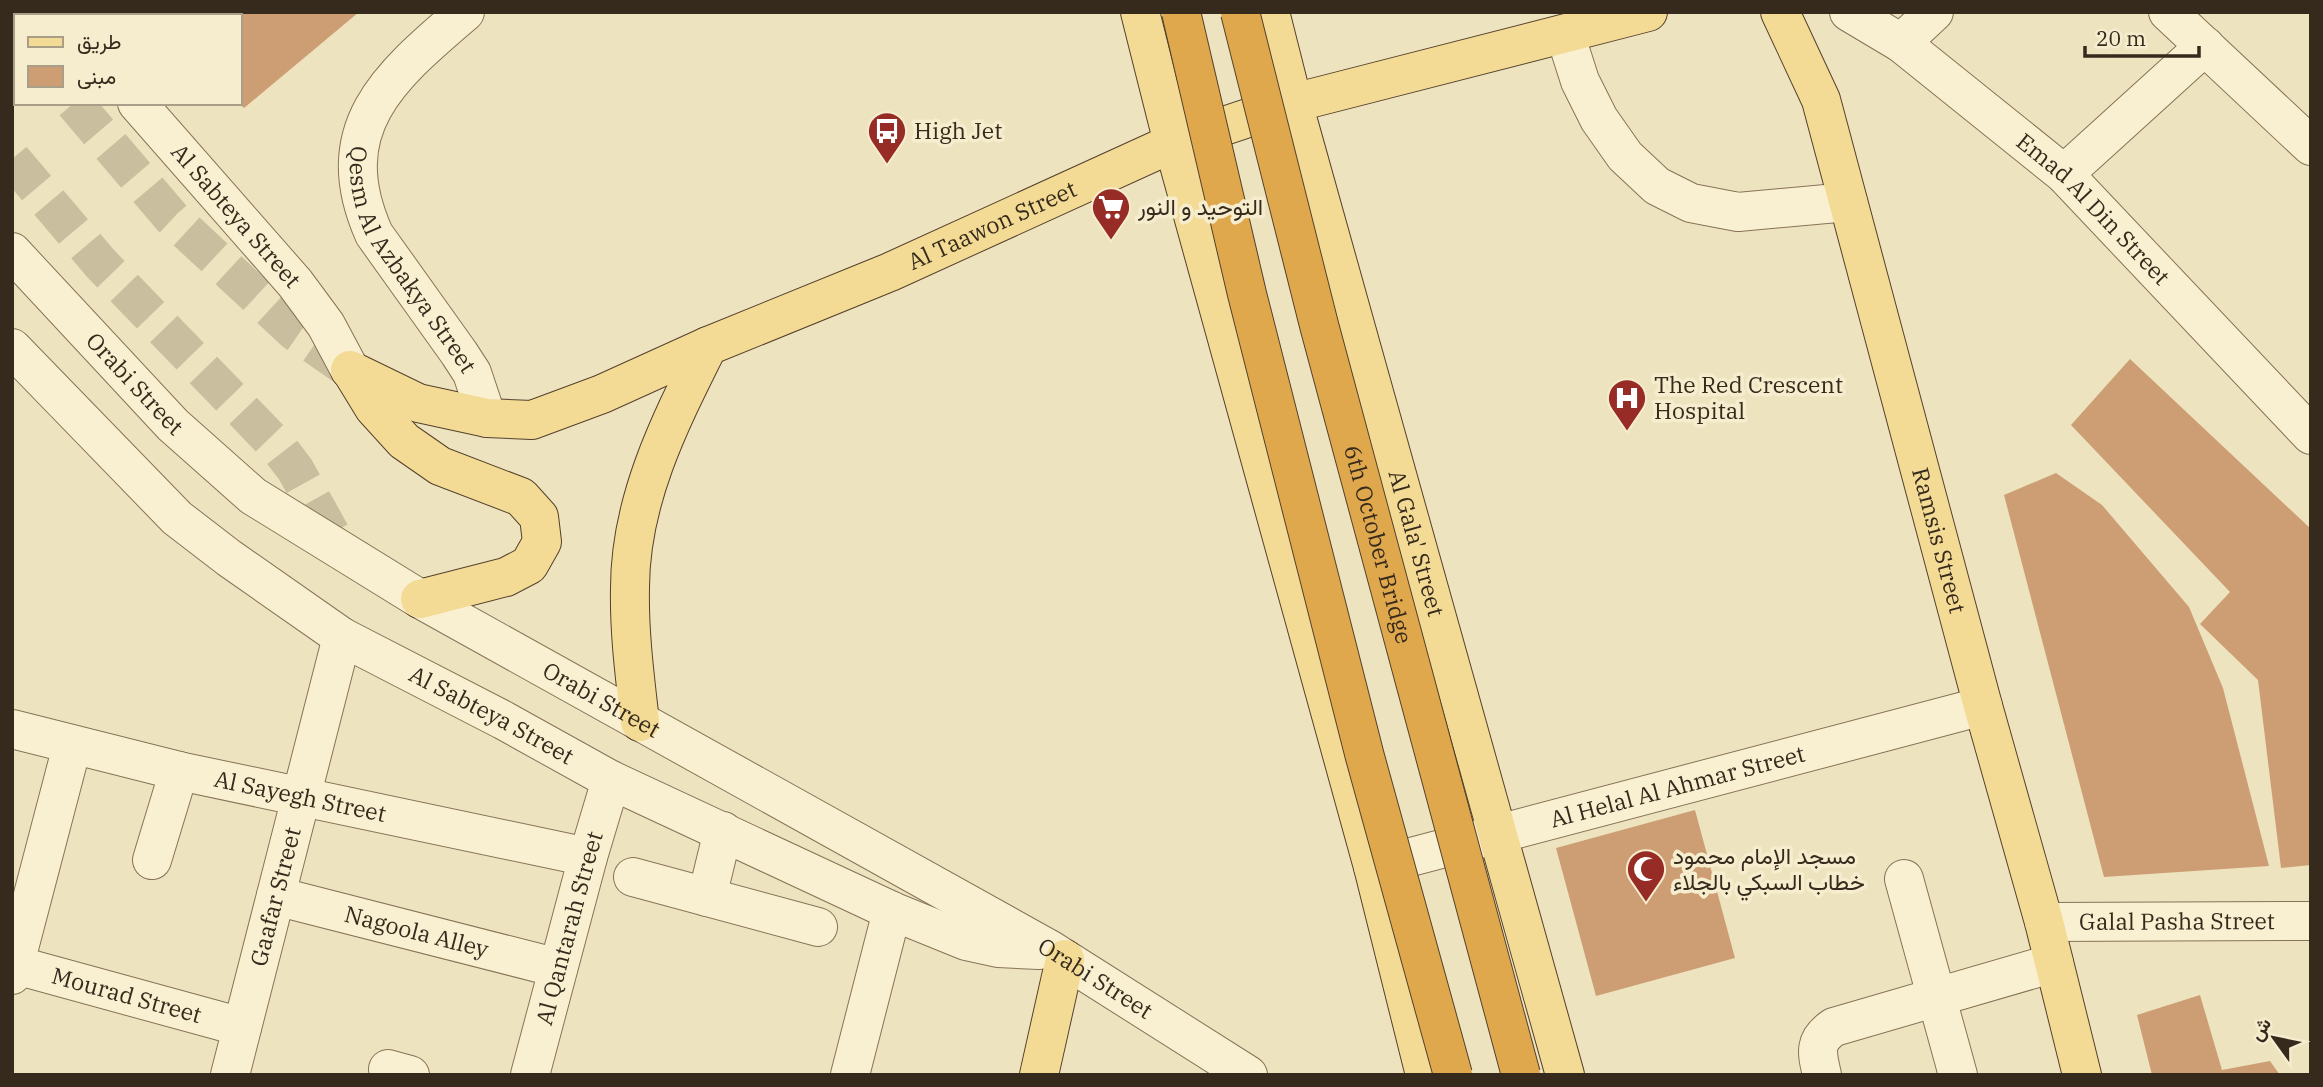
<svg xmlns="http://www.w3.org/2000/svg" width="2323" height="1087" viewBox="0 0 2323 1087" font-family="'IBM Plex Serif',Vazirmatn,serif">
  <rect width="100%" height="100%" fill="#eee3bf"/>
  <!-- building -->
  <path fill="#cd9e74" d="M164,12H359L244,108L240,104V16H167Z
    M2130,359L2311,529V865L2281,868L2258,680L2200,624L2230,592L2071,425Z
    M2056,473L2102,505L2189,607L2223,688L2269,866L2104,877L2004,495Z
    M1695,810L1735,958L1596,996L1556,848Z
    M2200,995L2222,1070L2270,1061L2280,1075H2152L2137,1015Z"/>
  <g fill="none" stroke-linecap="round" stroke-linejoin="round">
    <!-- major-tunnel -->
    <path stroke="#c9be9e" stroke-width="38" stroke-dasharray="38 19" stroke-linecap="butt" d="M12,28L16,33
      M74,103L172,218L295,332L350,370
      M12,159L101,264L278,447L295,469L340,550"/>
    <!-- minor casing -->
    <g stroke="#877357" stroke-width="40">
      <g id="minor">
        <path d="M59,12L62,16"/>
        <path id="s1" d="M465,12C390,76 327,128 374,234L459,353L472,373L487,418"/>
        <path id="s2" d="M1849,12L1901,43L2064,174L2311,435"/>
        <path d="M2168,12L2311,146"/>
        <path d="M1565,34L1580,81L1599,119L1625,156L1657,186L1691,203L1738,212L1848,202"/>
        <path d="M1901,43L1934,12"/>
        <path id="s3" d="M137,103L295,283L326,325L350,370"/>
        <path d="M2064,174L2205,46"/>
        <path id="s4" d="M12,252L173,425L253,496L420,599L1049,949L1248,1075"/>
        <path id="s5" d="M12,348L177,518L229,558L342,637L503,720L611,780L892,911L966,941L998,948L1039,950"/>
        <path id="s6" d="M12,729L179,771L588,857"/>
        <path d="M152,860L179,771"/>
        <path id="s7" d="M1373,867L1983,706"/>
        <path d="M633,877L818,927"/>
        <path d="M1904,879L1958,1075"/>
        <path id="s8" d="M276,896L558,968"/>
        <path d="M707,897L723,831"/>
        <path id="s9" d="M2044,922L2311,921"/>
        <path id="s10" d="M12,964L242,1027"/>
        <path d="M12,975L72,746"/>
        <path d="M388,1069L410,1075"/>
        <path id="s11" d="M230,1075L342,637"/>
        <path id="s12" d="M530,1075L588,857L611,780"/>
        <path d="M850,1075L892,911"/>
        <path d="M1822,1075C1817,1053 1813,1041 1834,1027L2054,963"/>
      </g>
    </g>
    <!-- major casing -->
    <g stroke="#54412c" stroke-width="40">
      <g id="major">
        <path d="M1140,12L1173,143L1373,867L1425,1075"/>
        <path id="s13" d="M1270,12L1293,103L1565,1075"/>
        <path id="s14" d="M1780,12L1821,100L1983,706L2044,922L2082,1075"/>
        <path id="s15" d="M350,370L418,403L487,418L532,420L602,394L708,346L890,272L1173,143L1293,103L1648,12"/>
        <path d="M352,372L374,408L404,441L440,466L521,497L539,517L542,542L529,565L506,577L420,599"/>
        <path d="M640,722C635,678 629,633 630,588C630,500 670,422 708,346"/>
        <path d="M1039,1075L1065,959"/>
      </g>
    </g>
    <!-- minor -->
    <use href="#minor" stroke="#f9f0d2" stroke-width="38"/>
    <!-- major -->
    <use href="#major" stroke="#f3db95" stroke-width="38"/>
    <!-- highway-bridge casing -->
    <g stroke="#54412c" stroke-width="40" stroke-linecap="butt">
      <g id="highway-bridge">
        <path d="M1181,12L1247,294L1365,757L1453,1075"/>
        <path id="s16" d="M1240,12L1319,325L1521,1075"/>
      </g>
    </g>
    <!-- highway-bridge -->
    <use href="#highway-bridge" stroke="#e0a84d" stroke-width="38"/>
  </g>
  <!-- icons -->
  <defs>
    <g id="bus-pin" transform="scale(2.0125)"><path d="M0 17L-7.5 6A9.5 9.5 0 1 1 7.5 6Z" fill="#972c26" stroke="#f6ecce"/><path d="M-5-6H5V4H4V6H2V4H-2V6H-4V4H-5ZM-3.5-4V0h7V-4ZM-3.5 1.2v1.5H-2V1.2ZM2 1.2v1.5H3.5V1.2Z" fill="#fff"/></g>
    <g id="supermarket-pin" transform="scale(2.0125)"><path d="M0 17L-7.5 6A9.5 9.5 0 1 1 7.5 6Z" fill="#972c26" stroke="#f6ecce"/><path d="M-6-5.5h2.5l.6 2H6L4.5 2H-2.5L-4.4-4H-6ZM-1.5 3.2a1.3 1.3 0 1 0 .1 0ZM3 3.2a1.3 1.3 0 1 0 .1 0Z" fill="#fff"/></g>
    <g id="hospital-pin" transform="scale(2.0125)"><path d="M0 17L-7.5 6A9.5 9.5 0 1 1 7.5 6Z" fill="#972c26" stroke="#f6ecce"/><path d="M-5-5h3v3.5h4V-5h3V5h-3V1.5h-4V5h-3Z" fill="#fff"/></g>
    <g id="mosque-pin" transform="scale(2.0125)"><path d="M0 17L-7.5 6A9.5 9.5 0 1 1 7.5 6Z" fill="#972c26" stroke="#f6ecce"/><path d="M3.5-4.9A6 6 0 1 0 3.5 4.9A5 5 0 1 1 3.5-4.9Z" fill="#fff"/></g>
  </defs>
  <g fill-rule="evenodd">
    <use href="#bus-pin" x="887" y="131"/>
    <use href="#supermarket-pin" x="1111" y="207"/>
    <use href="#hospital-pin" x="1627" y="398"/>
    <use href="#mosque-pin" x="1646" y="869"/>
  </g>
  <g text-anchor="middle" stroke-width="7" stroke-linejoin="round" paint-order="stroke">
    <!-- poi labels -->
    <g font-size="23" fill="#362a1c" stroke="#f6ecce" text-anchor="start">
      <text x="914" y="139">High Jet</text>
      <text x="1138" y="215">التوحيد و النور</text>
      <text x="1654" y="393">The Red Crescent<tspan x="1654" dy="26">Hospital</tspan></text>
      <text x="1673" y="864">مسجد الإمام محمود<tspan x="1673" dy="26">خطاب السبكي بالجلاء</tspan></text>
    </g>
    <!-- street labels -->
    <g font-size="23" fill="#362a1c" stroke="#f6ecce">
      <text dy="8" stroke="none"><textPath href="#s2" startOffset="315">Emad Al Din Street</textPath></text>
      <text dy="8" stroke="none"><textPath href="#s3" startOffset="150">Al Sabteya Street</textPath></text>
      <text dy="8" stroke="none"><textPath href="#s15" startOffset="691">Al Taawon Street</textPath></text>
      <text dy="8" stroke="none"><textPath href="#s1" startOffset="303">Qesm Al Azbakya Street</textPath></text>
      <text dy="8" stroke="none"><textPath href="#s4" startOffset="180">Orabi Street</textPath></text>
      <text dy="8" stroke="none"><textPath href="#s14" startOffset="553">Ramsis Street</textPath></text>
      <text dy="8" stroke="none"><textPath href="#s16" startOffset="550">6th October Bridge</textPath></text>
      <text dy="8" stroke="none"><textPath href="#s13" startOffset="551">Al Gala' Street</textPath></text>
      <text dy="8" stroke="none"><textPath href="#s4" startOffset="747">Orabi Street</textPath></text>
      <text dy="8" stroke="none"><textPath href="#s5" startOffset="609">Al Sabteya Street</textPath></text>
      <text dy="8" stroke="none"><textPath href="#s7" startOffset="315">Al Helal Al Ahmar Street</textPath></text>
      <text dy="8" stroke="none"><textPath href="#s6" startOffset="296">Al Sayegh Street</textPath></text>
      <text dy="8" stroke="none"><textPath href="#s11" startOffset="184">Gaafar Street</textPath></text>
      <text dy="8" stroke="none"><textPath href="#s9" startOffset="133">Galal Pasha Street</textPath></text>
      <text dy="8" stroke="none"><textPath href="#s12" startOffset="152">Al Qantarah Street</textPath></text>
      <text dy="8" stroke="none"><textPath href="#s8" startOffset="145">Nagoola Alley</textPath></text>
      <text dy="8" stroke="none"><textPath href="#s4" startOffset="1314">Orabi Street</textPath></text>
      <text dy="8" stroke="none"><textPath href="#s10" startOffset="119">Mourad Street</textPath></text>
    </g>
  </g>
  <!-- border -->
  <rect width="2323" height="1087" fill="none" stroke="#362a1c" stroke-width="28"/>
  <!-- legend -->
  <rect x="14" y="14" width="228" height="91" fill="#f6ecce" stroke="#a99e87" stroke-width="2"/>
  <rect x="28" y="37" width="35" height="10" fill="#f3db95" stroke="#a99e87" stroke-width="2"/>
  <text x="77" y="49" font-size="21" fill="#362a1c">طريق</text>
  <rect x="28" y="66" width="35" height="21" fill="#cd9e74" stroke="#a99e87" stroke-width="2"/>
  <text x="77" y="84" font-size="21" fill="#362a1c">مبنى</text>
  <!-- north arrow -->
  <g transform="translate(2274 1038) rotate(303)" stroke="#f6ecce" stroke-width="5" paint-order="stroke">
  <path d="M0-5L12 26L0 18L-12 26Z" fill="#362a1c"/>
  <text y="-10" font-size="19" font-weight="bold" text-anchor="middle" fill="#362a1c">ش</text>
  </g>
  <!-- scale -->
  <path d="M2085 46v10h114v-10" fill="none" stroke="#362a1c" stroke-width="3.5"/>
  <text x="2096" y="46" font-size="21" fill="#362a1c" stroke="#f6ecce" stroke-width="5" paint-order="stroke">20 m</text>
</svg>
